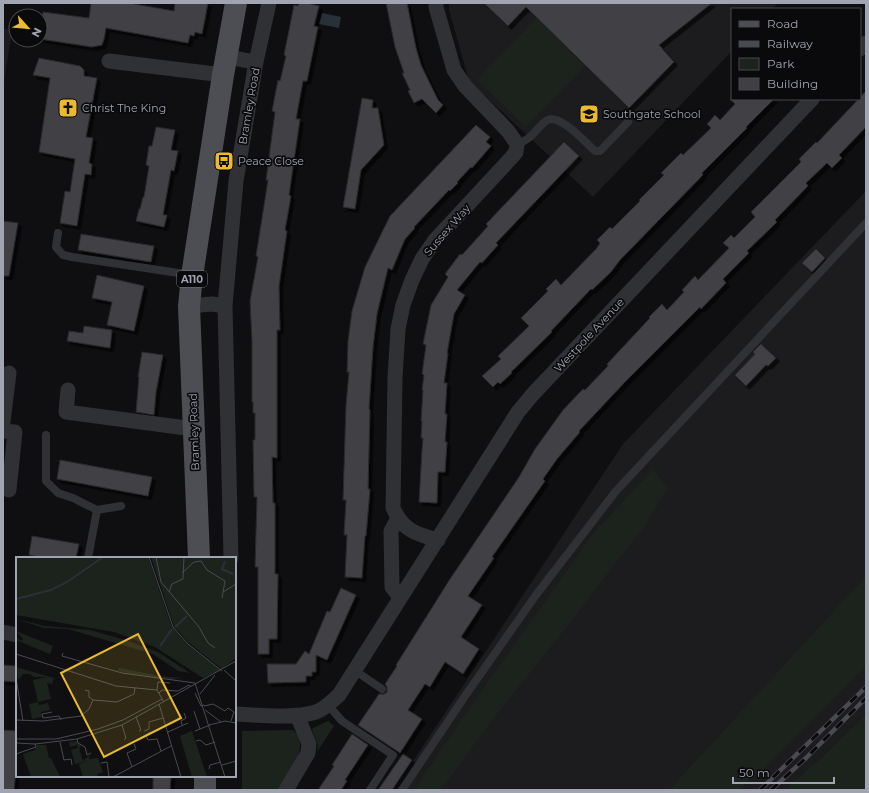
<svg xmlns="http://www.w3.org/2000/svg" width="869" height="793" viewBox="0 0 869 793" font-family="Montserrat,sans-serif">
  <defs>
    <filter id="shadow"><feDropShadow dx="3.5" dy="3.5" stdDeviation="0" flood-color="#0009"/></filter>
  </defs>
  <rect width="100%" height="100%" fill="#0f0f11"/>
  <!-- built -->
  <path fill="#1c1b1e" d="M449,3H778L772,9H732V51L593,197L469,81L449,10Z
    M3,28L12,31L3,88Z
    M866,191V714L827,752L784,790H394L623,444Z"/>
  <!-- green -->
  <path fill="#1c231d" d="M537,17L586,65L526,127L477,80Z
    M653,469L668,488L646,524L558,638L493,719L446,783L440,790H414L466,713L592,535Z
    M866,576V666L763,770L738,790H669Z
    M866,714V790H784L827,752Z
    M328,721L334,726L317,752L318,745L312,730L313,728Z
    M293,730C312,746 288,775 278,790H242V731Z"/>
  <!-- water -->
  <path fill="#293138" d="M322,13L341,17L339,28L319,24Z"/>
  <!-- building -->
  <path fill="#3f3f44" stroke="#2a292d" filter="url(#shadow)" d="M91,3H129L174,11L175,3H208L202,34L195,32L194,36L190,35L188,43L106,28L104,39L102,45L92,47L40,39L43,12L89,18Z
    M299,3H307L319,6L314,26L318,27L307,81H303L296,119H300L289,195L291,196L285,230L287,231L279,286L280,330H277V458L272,457L273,503H275V574H278L277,639H269V654H258V567H255L257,497H254L253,440H255V413H253V402H252V342L250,301L258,257L256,256L268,180H266L275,112L272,111L278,80L280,81L286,56L284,55L294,5L298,6Z
    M386,3H407L416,48L421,65L438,100L443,105L436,113L422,99L414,103L408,91L410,90L402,73H404L395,47Z
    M484,3H712L659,45L674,62L629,108L526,7L508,26Z
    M39,58L80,66L84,70V76L97,78L86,137L93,138L89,163L92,164L91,175L85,174L77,226L60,223L65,191L70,192L75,159L39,152L50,78L33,75Z
    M866,91V127L839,155L842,158L832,168L827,163L806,183L808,186L775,220L777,222L747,251L749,253L723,279L726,283L701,309L700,307L625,382L579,431L580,432L557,459L543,479L545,481L492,557L494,558L468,596L482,605L461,637L479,649L463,674L445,662L430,687L425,684L408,710L422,719L400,753L358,725L379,694H384L387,692V687L385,684L397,666L396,665L450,579L519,477L535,449L563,410L583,389L585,390L608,366L607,364L650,318L649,317L662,304L667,310L684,292L682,290L695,276L698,280L729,248L723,243L731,235L734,238L755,217L751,212L801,162L799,159L816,142L817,143Z
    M362,98L373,100L372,108H378L384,145L361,170L355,209L343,207Z
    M730,99H774L746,127L747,128L702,173L703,175L620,260L611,272L592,290L591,289L551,331L552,332L511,372L512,373L500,384L498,382L493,387L482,376L501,359L498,356L529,326L521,318L548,291L546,289L556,279L561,285L596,249L600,243L597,240L610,227L612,229L640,201L639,200L664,175L661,173L681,153L683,155L711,128L707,124L715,115L720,120L735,104Z
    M476,125L490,137L486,142L491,146L472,168L471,167L457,182L458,183L450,191L449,190L414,227L415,228L405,239L392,270L388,268L377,314L373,347L369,409L370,410L368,489H370L369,501L366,536H365L362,578L345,577L347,535H344L346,500H343L346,405L349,372H347L348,341L352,311L365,267L390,216Z
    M156,127L175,130L171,150L178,151L174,171L171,170L163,215H167L164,227L136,221L139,209H140L143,197H144L149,166L146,165L149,146H152Z
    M564,142L579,156L496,243L498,245L482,263L480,262L457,290L465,295L454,314L447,353H448L444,383H447L445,414H447L445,442H447L445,472H438L437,503L419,502L422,450L423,438H421L422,421H421L423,390H422L424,375L422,374L426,345L423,344L431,305L448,277L445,274L460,254L462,255L488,226L486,224Z
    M3,221L18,223L9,276H3Z
    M81,234L154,246L151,262L78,250Z
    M816,249L825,258L812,272L802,263Z
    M97,275L144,286L134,331L107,325L112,302L92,298Z
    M84,326L112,330L110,348L67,341L69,331L83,333Z
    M761,344L776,358L768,366L766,365L746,386L735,375L755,354L753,352Z
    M142,352L163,355L156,392L154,415L136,412L139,377H138Z
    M60,460L152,477L148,496L57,479Z
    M32,536L79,544L76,558H45L29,555Z
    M341,588L356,595L327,660L316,655V672H312V676H306V682L268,683L267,664H296L305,651L309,654L327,611L330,612Z
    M3,665L17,666V682L3,681Z
    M3,730L17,731V757L14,790H3Z
    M352,734L368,745L345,780L347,781L341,790H318L334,766L332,765Z
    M403,754L412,760L392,790H378Z
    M153,776H171L170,790H153Z"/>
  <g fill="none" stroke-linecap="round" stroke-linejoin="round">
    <!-- lane -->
    <path stroke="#303135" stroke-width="8" d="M517,144C534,138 534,130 546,121C559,112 585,142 595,151H600L628,122
      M58,233L56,247L63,255L72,257L192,275
      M46,435V481L58,493L73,498L97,510L88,558
      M97,510L121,506
      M354,670L382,689
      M328,705L342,721L393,755L370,790
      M402,790L465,696L536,595L616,491L866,223"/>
    <!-- street -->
    <path stroke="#303135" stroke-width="15" d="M436,3V7L454,70L465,86L508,131L517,144L516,152L512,157L435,240L422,259L412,280L403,305L398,329L395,377L393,508C403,530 415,534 438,540
      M860,49L866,43
      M227,57L256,62
      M109,61L223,75
      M189,306L212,304L225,306
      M68,390L66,412L194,429
      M3,422L9,373
      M3,431L15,432L9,490
      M398,518L391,531L392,587L400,597
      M231,558L225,306L236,181L256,62L269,3
      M3,632L17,635
      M235,714C259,715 294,719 316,712C325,709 332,701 339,695L518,412L533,394L812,99
      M286,790L308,753L309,744L297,715"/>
    <!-- primary -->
    <path stroke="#4d4e54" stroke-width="22" d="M199,558L189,306L192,276L223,75L236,3
      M205,776V790"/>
    <!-- rail casing -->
    <g stroke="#4a4b50" stroke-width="4.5">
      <path id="rail" d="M760,790L866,687
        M771,790L806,758L866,698"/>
    </g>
    <!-- rail -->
    <use href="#rail" stroke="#0a0a0c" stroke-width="3" stroke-dasharray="9" stroke-linecap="butt"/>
  </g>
  <!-- icons -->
  <defs>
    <g id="church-square" transform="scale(1)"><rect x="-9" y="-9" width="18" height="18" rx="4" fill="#ebbb2d" stroke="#0a0a0c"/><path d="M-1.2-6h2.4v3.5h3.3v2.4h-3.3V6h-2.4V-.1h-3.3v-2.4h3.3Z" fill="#111"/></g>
    <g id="school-square" transform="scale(1)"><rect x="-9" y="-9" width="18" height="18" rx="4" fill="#ebbb2d" stroke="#0a0a0c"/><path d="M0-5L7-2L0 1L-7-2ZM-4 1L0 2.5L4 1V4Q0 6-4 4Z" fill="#111"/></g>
    <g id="bus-square" transform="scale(1)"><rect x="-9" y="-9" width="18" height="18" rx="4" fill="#ebbb2d" stroke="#0a0a0c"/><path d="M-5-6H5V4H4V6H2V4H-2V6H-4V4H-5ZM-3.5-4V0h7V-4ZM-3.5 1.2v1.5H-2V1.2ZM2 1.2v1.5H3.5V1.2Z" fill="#111"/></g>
  </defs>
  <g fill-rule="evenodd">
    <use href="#church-square" x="68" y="108"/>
    <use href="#school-square" x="589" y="114"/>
    <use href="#bus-square" x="224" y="161"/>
  </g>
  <g text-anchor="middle" stroke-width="3.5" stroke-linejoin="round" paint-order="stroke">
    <!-- shield labels -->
    <rect fill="#0a0a0c" stroke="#747680" stroke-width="1" x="177" y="271" width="30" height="16" rx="3"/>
    <g font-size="10" font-weight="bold" fill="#a1a4b1">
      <text x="192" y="283">A110</text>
    </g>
    <!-- street labels -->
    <g font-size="11" fill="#a1a4b1" stroke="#0a0a0c">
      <text transform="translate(249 106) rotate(-80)" y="4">Bramley Road</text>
      <text transform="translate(447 230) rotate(-49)" y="4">Sussex Way</text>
      <text transform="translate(589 335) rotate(-47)" y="4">Westpole Avenue</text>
      <text transform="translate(194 432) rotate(-92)" y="4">Bramley Road</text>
    </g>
    <!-- poi labels -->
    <g font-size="11" fill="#a1a4b1" stroke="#0a0a0c" text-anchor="start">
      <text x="82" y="112">Christ The King</text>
      <text x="603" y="118">Southgate School</text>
      <text x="238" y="165">Peace Close</text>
    </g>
  </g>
  <!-- overview -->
  <g transform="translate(16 557)">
    <rect width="220" height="220" fill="#0f0f11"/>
    <path d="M0,0H132L155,68L170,86L204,113L187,121L139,90L98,75L0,58ZM135,0H220V101L215,105L206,112L172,85L158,69ZM0,62L29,69L74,73L109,83L142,95L174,116L162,114L137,97L52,72L28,71ZM0,74L37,89L34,97L0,83V80L5,84L7,82ZM0,110L38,121L36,127L31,126L35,142L22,145L17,123L30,120H18L14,117H7L2,123ZM103,111L144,119L167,121L155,122L111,116L102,114ZM22,145L23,148L32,146L34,153L25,155L26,160L16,162L13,147ZM176,174L191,220H176L164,179ZM60,184L65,189L63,191L67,204L74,198L73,202L82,201L87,215L81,217L82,220H67L63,207L72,204L59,207L55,193L62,191L61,188L54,190L53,185ZM21,188H30L33,201H35L44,220H15L7,197L19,193Z" fill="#1c231d"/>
    <path fill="none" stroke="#293138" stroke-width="2" d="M209,4L206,12L217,17M0,42L35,33L51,25L87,0M159,70L171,59M144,89L156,72"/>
    <path fill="none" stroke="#494b51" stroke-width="1" d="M133,0L157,70L172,87L206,114M140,0L145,25L183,70L192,86L199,91M166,16L178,5L185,4L191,13L209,24L206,41M153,35L156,27L167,22L168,0M207,35L220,27M47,96L46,99L106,116L179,126L209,220M0,97L100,129L141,133L148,145M208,113L220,124M0,121L7,164M69,133L73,134V140L77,143M141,133L142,125L154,126M143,136L146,133L162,134L173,128L175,130M179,136L185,149L188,148M184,137L199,118M143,147L165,220M188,149L197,147L209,154L212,151L218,155L215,164M189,153L205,165M178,154L184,172M36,155L26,157L27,161L43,159L45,163M120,160L125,173L123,174M0,163L27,164L65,159L73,152L77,143L101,145L118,137L119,131M106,168L110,181L108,183M166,168L165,164L170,161L168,156M193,168L209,164L220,166M128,174L133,172V165L147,161M179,174L194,168M152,175L172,166M130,179L132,183L141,182L145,194M124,181L135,175M0,182H40L82,172L107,163L146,142M61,182L62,186L69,190L71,198L75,196M180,184L184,183L190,188L199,185M44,185L48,203L55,202L56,208M0,186L19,187L61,182L106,168L220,104M0,197L20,190L19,187M85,206L91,205L93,220M206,208L220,204M116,210L111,196L120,192L118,187M193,212L194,208L205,205M97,220L155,189"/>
    <path fill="#ebbb2d" fill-opacity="0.15" stroke="#ebbb2d" stroke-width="2" d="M122,77L165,161L88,200L45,116Z"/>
    <rect width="220" height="220" fill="none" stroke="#a1a4b1" stroke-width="2"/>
  </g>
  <!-- border -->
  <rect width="869" height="793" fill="none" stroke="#a1a4b1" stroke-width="8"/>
  <!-- legend -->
  <rect x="731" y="8" width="130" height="92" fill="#0a0a0c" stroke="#46484e"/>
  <rect x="739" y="21" width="20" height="6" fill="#4d4e54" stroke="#46484e"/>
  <text x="767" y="28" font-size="12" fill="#a1a4b1">Road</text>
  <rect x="739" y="41" width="20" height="6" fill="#4a4b50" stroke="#46484e"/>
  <text x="767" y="48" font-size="12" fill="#a1a4b1">Railway</text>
  <rect x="739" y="58" width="20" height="12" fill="#1c231d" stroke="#46484e"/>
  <text x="767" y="68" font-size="12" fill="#a1a4b1">Park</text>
  <rect x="739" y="78" width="20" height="12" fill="#3f3f44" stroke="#46484e"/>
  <text x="767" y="88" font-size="12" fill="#a1a4b1">Building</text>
  <!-- north arrow -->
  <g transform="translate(28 28) rotate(117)"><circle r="19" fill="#0a0a0c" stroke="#46484e"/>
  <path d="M0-3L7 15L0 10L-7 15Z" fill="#ebbb2d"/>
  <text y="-6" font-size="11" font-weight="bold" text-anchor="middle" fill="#a1a4b1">N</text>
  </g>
  <!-- scale -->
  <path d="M733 777v6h101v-6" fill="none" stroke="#a1a4b1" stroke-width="2"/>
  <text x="739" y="777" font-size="12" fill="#a1a4b1" stroke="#0a0a0c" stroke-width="3" paint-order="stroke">50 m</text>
</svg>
